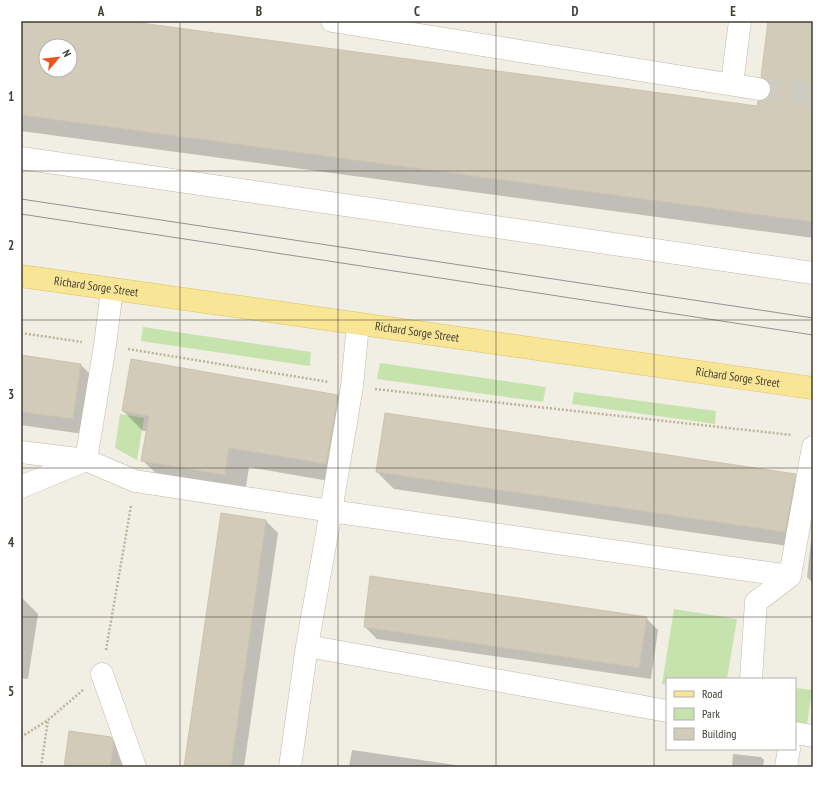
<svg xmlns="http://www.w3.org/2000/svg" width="834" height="788" viewBox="0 0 834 788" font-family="'PT Sans Narrow',sans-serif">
  <rect width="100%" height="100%" fill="#f1eee4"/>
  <!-- green -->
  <path fill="#c6e3ae" d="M143,327L311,352L310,366L141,341Z
    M380,363L546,387L543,402L377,379Z
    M574,392L716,411L715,424L572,404Z
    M120,414L144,418L137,460L115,448Z
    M674,609L737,619L727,679H667V685L662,684Z
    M795,688L812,690L807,725L795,723Z"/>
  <!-- shadow -->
  <path fill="#0003" fill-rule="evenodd" d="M21,21H118L758,108L769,98L772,91V86L762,76L769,21H813V238L21,131ZM46,46H70V70H46Z
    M21,356L81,365L97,381L90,435L21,425Z
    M337,396L358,416L346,484L249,467L245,494L163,480L142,460L147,431H143L123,411Z
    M377,472L794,479L811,495L801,548L394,489Z
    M222,514L266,521L278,533L244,767H185Z
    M813,524V583L807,577Z
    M21,597L38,614L28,679L21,678Z
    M646,618L658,630L651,679L377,639L365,627Z
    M111,738L123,751L124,767H65Z
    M352,750L469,767H349Z
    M733,754L761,757L764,760L763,767H732Z"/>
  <!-- building -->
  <path fill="#d2cbba" stroke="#ccc3ae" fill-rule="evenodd" d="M21,21H126L757,106L758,101L764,100L768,97L771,91L770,84L767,80L761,77L768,21H813V222L21,115ZM46,46H70V70H46Z
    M21,355L81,364L73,419L21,412Z
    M131,359L338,395L326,464L229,448L225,475L141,461L149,416L122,411Z
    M385,413L796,474L785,532L376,472Z
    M221,513L266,520L231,767H184Z
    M370,576L647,617L639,668L364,627Z
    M69,731L111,737L114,744L110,767H64Z"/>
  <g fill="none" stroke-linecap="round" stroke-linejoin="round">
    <!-- minor-tunnel -->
    <path stroke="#cecbc1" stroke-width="22" stroke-dasharray="22 11" stroke-linecap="butt" d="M759,89L813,95"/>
    <!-- minor casing -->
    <g stroke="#beb9aa" stroke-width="23">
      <path id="minor" d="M332,21L759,89
        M732,84L740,21
        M21,158L813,273
        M358,324L352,386L331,511L790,576
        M21,452L86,460L135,481L331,511L307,646L667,711
        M21,487L86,460L105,345L112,289
        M102,674L135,767
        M751,679L756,602L790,576L813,447
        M795,733L813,736
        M290,767L307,646
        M786,767L789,749"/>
    </g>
    <!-- major casing -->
    <g stroke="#dcc467" stroke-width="23">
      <g id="major">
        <path id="s1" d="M21,276L813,388"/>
      </g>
    </g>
    <!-- path -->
    <path stroke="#bcb399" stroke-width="2.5" stroke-dasharray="2 2" stroke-linecap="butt" d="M21,333L82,342
      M128,349L329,382
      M375,389L792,435
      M106,650L131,506
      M21,737L48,720L83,690
      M41,767L48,720"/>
    <!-- minor -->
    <use href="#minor" stroke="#fff" stroke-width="22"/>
    <!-- major -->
    <use href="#major" stroke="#f8e696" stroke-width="22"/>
    <!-- tram -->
    <path stroke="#939393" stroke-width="1" d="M21,199L813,318
      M21,214L813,335"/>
  </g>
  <!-- grid -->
  <path fill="none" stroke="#423e34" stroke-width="1" stroke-opacity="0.55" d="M180,21V767M338,21V767M496,21V767M654,21V767M21,171H813M21,320H813M21,468H813M21,617H813"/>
  <g text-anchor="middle" stroke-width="3" stroke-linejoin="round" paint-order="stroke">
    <!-- street labels -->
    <g font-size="12" fill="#423e34" stroke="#fff">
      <text dy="4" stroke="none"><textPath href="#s1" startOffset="76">Richard Sorge Street</textPath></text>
      <text dy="4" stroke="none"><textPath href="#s1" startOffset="400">Richard Sorge Street</textPath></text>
      <text dy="4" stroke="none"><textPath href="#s1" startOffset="724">Richard Sorge Street</textPath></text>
    </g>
  </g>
  <!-- border -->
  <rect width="834" height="788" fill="none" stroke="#ffffff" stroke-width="44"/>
  <!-- legend -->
  <rect x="666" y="678" width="130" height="72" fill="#ffffff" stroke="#b3b2ae"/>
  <rect x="674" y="691" width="20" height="6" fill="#f8e696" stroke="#b3b2ae"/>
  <text x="702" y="698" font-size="12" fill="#423e34">Road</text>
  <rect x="674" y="708" width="20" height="12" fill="#c6e3ae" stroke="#b3b2ae"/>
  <text x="702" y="718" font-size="12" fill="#423e34">Park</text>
  <rect x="674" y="728" width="20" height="12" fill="#d2cbba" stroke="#b3b2ae"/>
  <text x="702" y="738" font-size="12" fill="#423e34">Building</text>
  <!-- north arrow -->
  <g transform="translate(58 58) rotate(62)"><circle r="19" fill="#ffffff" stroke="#b3b2ae"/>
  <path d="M0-3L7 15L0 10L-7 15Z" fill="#ed531f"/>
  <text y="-6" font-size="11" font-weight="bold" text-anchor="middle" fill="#423e34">N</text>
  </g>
  <rect x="22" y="22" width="790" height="744" fill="none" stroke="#423e34" stroke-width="1.5"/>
  <g font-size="13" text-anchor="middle" font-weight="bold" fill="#423e34">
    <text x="101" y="16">A</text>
    <text x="259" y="16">B</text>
    <text x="417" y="16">C</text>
    <text x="575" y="16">D</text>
    <text x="733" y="16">E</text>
    <text x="11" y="101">1</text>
    <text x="11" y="250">2</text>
    <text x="11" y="399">3</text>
    <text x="11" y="547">4</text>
    <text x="11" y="696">5</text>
  </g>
</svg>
